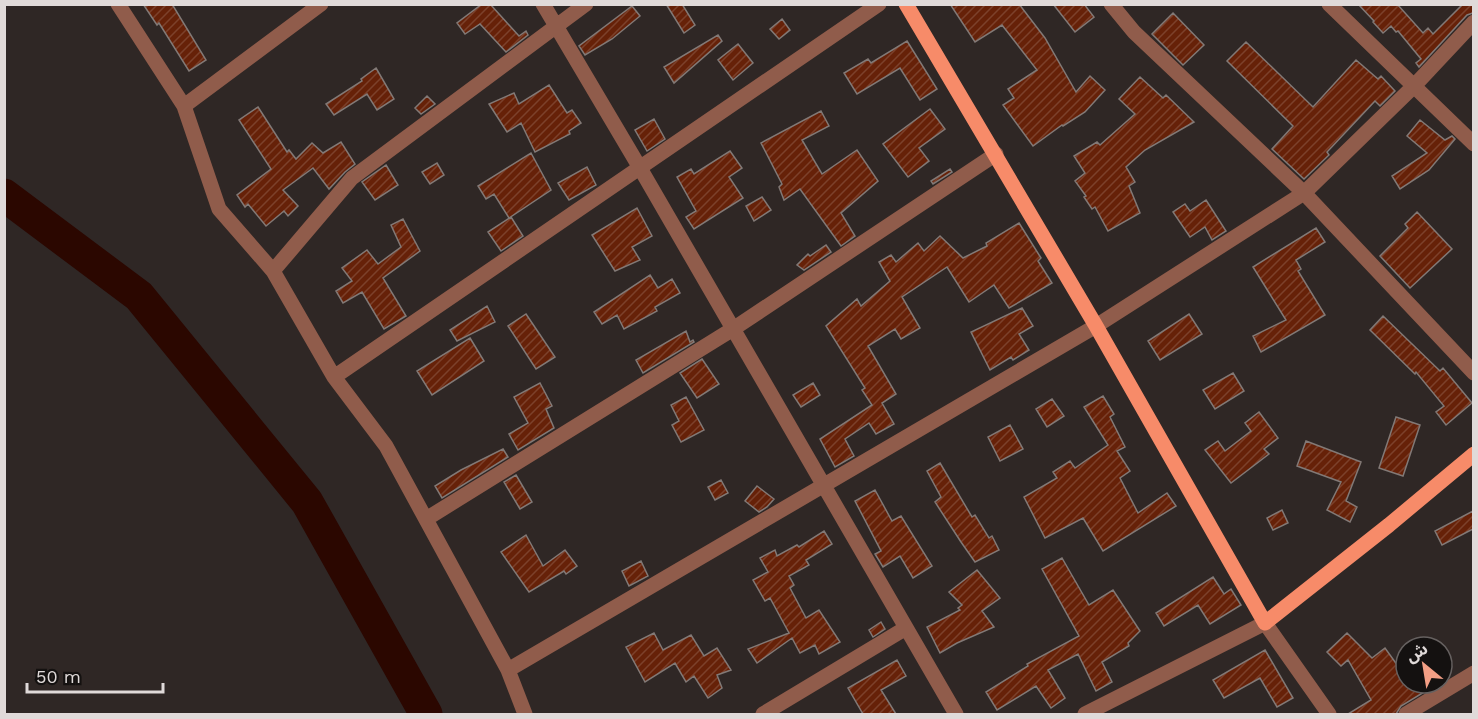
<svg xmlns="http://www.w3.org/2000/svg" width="1478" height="719" viewBox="0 0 1478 719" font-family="'Work Sans','Noto Sans Arabic',sans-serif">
  <defs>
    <pattern id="building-hatch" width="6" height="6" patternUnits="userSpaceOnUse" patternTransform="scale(1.5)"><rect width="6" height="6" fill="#662108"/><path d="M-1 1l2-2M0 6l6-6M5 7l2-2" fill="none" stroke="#7c412b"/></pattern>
  </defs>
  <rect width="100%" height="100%" fill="#2f2725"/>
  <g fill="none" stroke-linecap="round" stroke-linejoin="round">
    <!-- river -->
    <path stroke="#2b0700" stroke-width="33" d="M4,195L139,296L307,502L426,714"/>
  </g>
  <!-- building -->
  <path fill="url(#building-hatch)" stroke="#827976" stroke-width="1.5" d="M143,4H172L206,60L189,71L159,23L157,25Z
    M482,4H490L519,36L526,31L528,35L506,52L480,24L465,34L457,23Z
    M666,4H682L695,25L684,33Z
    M950,4H1019L1045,38L1076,92L1090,76L1105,90L1085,112L1063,126L1062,125L1033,146L1003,105L1014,98L1008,89L1037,70L1002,25L975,42Z
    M1053,4H1084L1094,17L1075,32Z
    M1358,4H1397L1423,33L1428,28L1433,34L1463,4H1473V13L1467,15L1419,67L1416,63L1421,59L1398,31L1396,32L1391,26L1383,33L1373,22L1374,21Z
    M632,6L640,16L612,39L585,55L579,46Z
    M1173,13L1204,45L1183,65L1152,34Z
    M782,19L790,30L779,39L770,29Z
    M718,35L722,41L674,83L664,67Z
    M907,41L937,89L920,100L900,68L857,94L844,73L868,59L871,63Z
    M1246,42L1313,107L1356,60L1378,79L1381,76L1395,91L1380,106L1375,101L1327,152L1329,155L1304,179L1272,149L1293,126L1227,61Z
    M738,44L753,63L733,80L718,60Z
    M376,68L394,99L377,110L367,94L334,115L326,104L362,81L361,79Z
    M1140,77L1163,98L1166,95L1194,122L1145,150L1126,167L1135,182L1129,186L1140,213L1108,231L1095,207L1092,209L1084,197L1086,196L1075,181L1085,173L1074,156L1097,142L1100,145L1135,114L1119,99Z
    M549,85L567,113L572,110L581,123L569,131L570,134L535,152L521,123L507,132L489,104L514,93L519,104Z
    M427,96L435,104L421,114L415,108Z
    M258,107L287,152L289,150L296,159L312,143L323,153L341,142L355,164L345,172L329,189L313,168L283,190L298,206L288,216L284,211L266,226L248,204L245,207L237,195L271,169L239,120Z
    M930,109L945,129L919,148L929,161L908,177L883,144Z
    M821,111L829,126L802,140L822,174L857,150L878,181L841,213L855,236L841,246L800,189L784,200L779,187L782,184L761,143Z
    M654,119L665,139L647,151L635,130Z
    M1420,120L1445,140L1452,136L1455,139L1429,170L1400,189L1392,176L1427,153L1407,136Z
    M730,151L742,168L729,177L743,198L694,229L686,217L696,211L677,177L691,169L694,174Z
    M531,153L551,190L509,218L494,194L486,199L478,186Z
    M437,163L444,175L430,184L422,172Z
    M386,165L398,185L375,200L362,182Z
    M587,167L596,185L569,200L558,183Z
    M950,169L952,172L933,184L931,181Z
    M762,197L771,210L754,221L746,206Z
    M1206,200L1226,231L1212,240L1205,227L1190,237L1173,212L1185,204L1190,211Z
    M637,208L652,236L632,247L640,260L615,271L592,235Z
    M1417,212L1452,249L1410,288L1380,256L1408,228L1405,224Z
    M511,217L523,236L501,251L488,232Z
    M403,219L420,251L383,278L406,316L384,329L362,292L343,303L336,291L352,281L342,268L367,250L378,264L401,247L391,225Z
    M1019,223L1041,258L1038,261L1052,283L1009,308L994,285L969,302L947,267L902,297L920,328L901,339L895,329L868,346L896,394L882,403L894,424L876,434L869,423L845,439L854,456L835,467L820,439L872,405L862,390L865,388L826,326L857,299L861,306L890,281L879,262L891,255L896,262L918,243L924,251L940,236L963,258L987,246L986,243Z
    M1316,228L1325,242L1296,260L1301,269L1298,271L1325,315L1261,352L1253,336L1286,320L1253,267Z
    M826,245L831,252L804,270L797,265L808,254L810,256Z
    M650,275L658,288L672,279L680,293L655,307L657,311L624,329L617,315L602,324L594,312Z
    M487,306L495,322L457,341L450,330Z
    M1022,308L1033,326L1019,334L1029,350L1013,360L1011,357L990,370L971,332Z
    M526,314L555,357L536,369L508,326Z
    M1189,314L1202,334L1160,360L1148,341Z
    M1383,316L1440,371L1443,368L1472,403L1446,425L1436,412L1444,406L1416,372L1415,374L1370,330Z
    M686,331L690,342L693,340L694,342L643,373L636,360Z
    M470,338L484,361L432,395L417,371Z
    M702,359L719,384L697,398L680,373Z
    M1233,373L1244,391L1215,409L1203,390Z
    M540,383L552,406L546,409L554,428L518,450L509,434L528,423L514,397Z
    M813,383L820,395L801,407L793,395Z
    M1103,396L1114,414L1110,417L1125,447L1117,451L1130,471L1120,478L1138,513L1167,493L1176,506L1103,551L1083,518L1045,538L1024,497L1057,478L1053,472L1070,461L1075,468L1108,445L1084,407Z
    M686,397L704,430L681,442L672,425L679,421L671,405Z
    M1052,399L1064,416L1047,427L1036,409Z
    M1259,412L1278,438L1264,449L1269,454L1231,483L1205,450L1218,441L1225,451L1251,431L1245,423Z
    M1396,417L1420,425L1403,476L1379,468Z
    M1010,425L1023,449L1000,461L988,437Z
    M1306,441L1361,462L1346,501L1357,507L1350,522L1327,510L1341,482L1297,466Z
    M503,449L508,457L442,498L435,486L461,470Z
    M940,463L972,517L975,515L989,538L992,536L999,550L975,562L961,542L935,502L941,497L927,471Z
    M516,475L532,502L520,509L504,482Z
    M721,480L728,493L715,500L708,487Z
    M757,486L774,499L767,507L759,512L745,501Z
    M875,490L892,521L901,516L932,566L913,578L900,556L883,567L875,554L881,551L855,501Z
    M1282,510L1288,523L1273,530L1267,518Z
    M1473,511V529L1442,545L1435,531Z
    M824,531L832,544L806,560L809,565L789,576L794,585L790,588L806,618L819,610L840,642L819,654L815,645L800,653L792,638L757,663L748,649L789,633L770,598L765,601L753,580L768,572L760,558L775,550L777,556L797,545L799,547Z
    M526,535L543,566L565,550L577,566L566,574L564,571L529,592L501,552Z
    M1062,558L1089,605L1113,590L1140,631L1128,643L1129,646L1102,662L1112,682L1096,691L1078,654L1048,670L1065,698L1051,708L1036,686L997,710L986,692L1028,666L1027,664L1079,636L1042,569Z
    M641,561L648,576L629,586L622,571Z
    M977,570L1000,598L982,611L994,627L957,643L940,653L927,627L960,610L958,608L962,605L949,592Z
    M1213,577L1224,594L1231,589L1241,605L1210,624L1198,605L1164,626L1156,613Z
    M881,622L885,629L873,637L869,630Z
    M654,633L663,650L691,635L704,656L717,648L731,670L717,675L722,688L708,698L694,676L686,682L675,663L645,682L626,647Z
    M1347,633L1372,658L1385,648L1403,673L1405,672L1406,683H1439L1401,706L1396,714H1348L1371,700L1348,660L1341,666L1327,652Z
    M1265,650L1293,698L1277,707L1260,678L1224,698L1213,680Z
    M897,660L906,676L881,690L896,714H863L848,688Z"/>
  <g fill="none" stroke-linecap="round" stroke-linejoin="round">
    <!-- minor -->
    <path stroke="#905c4b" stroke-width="15" d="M118,4L184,106L219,209L273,271L334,377L386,446L508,670L525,714
      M543,4L640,168L956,714
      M1111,4L1134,32L1304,193L1474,373
      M1329,4L1474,144
      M184,106L321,4
      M273,271L352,178L586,4
      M334,377L879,4
      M426,519L733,329L996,154
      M508,670L1096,326L1304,193L1414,86L1474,22
      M763,714L906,628
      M1085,714L1265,623L1329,714
      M1406,714L1474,673"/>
    <!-- major -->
    <path stroke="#f78b69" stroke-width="15" d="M906,4L1096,326L1265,623L1389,525L1474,454"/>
  </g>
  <!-- border -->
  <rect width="1478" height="719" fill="none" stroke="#e0dad9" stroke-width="12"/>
  <!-- north arrow -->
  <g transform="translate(1424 665) rotate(330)"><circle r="28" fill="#141110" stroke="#666160" stroke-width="1.5"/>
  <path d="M0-4.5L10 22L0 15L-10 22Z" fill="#f39f85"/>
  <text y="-9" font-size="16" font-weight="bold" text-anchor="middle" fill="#e0dad9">ش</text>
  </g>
  <!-- scale -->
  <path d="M27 683v9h136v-9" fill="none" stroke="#e0dad9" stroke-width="3"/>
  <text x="36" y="683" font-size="18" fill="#e0dad9" stroke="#141110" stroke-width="4.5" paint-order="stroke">50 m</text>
</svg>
